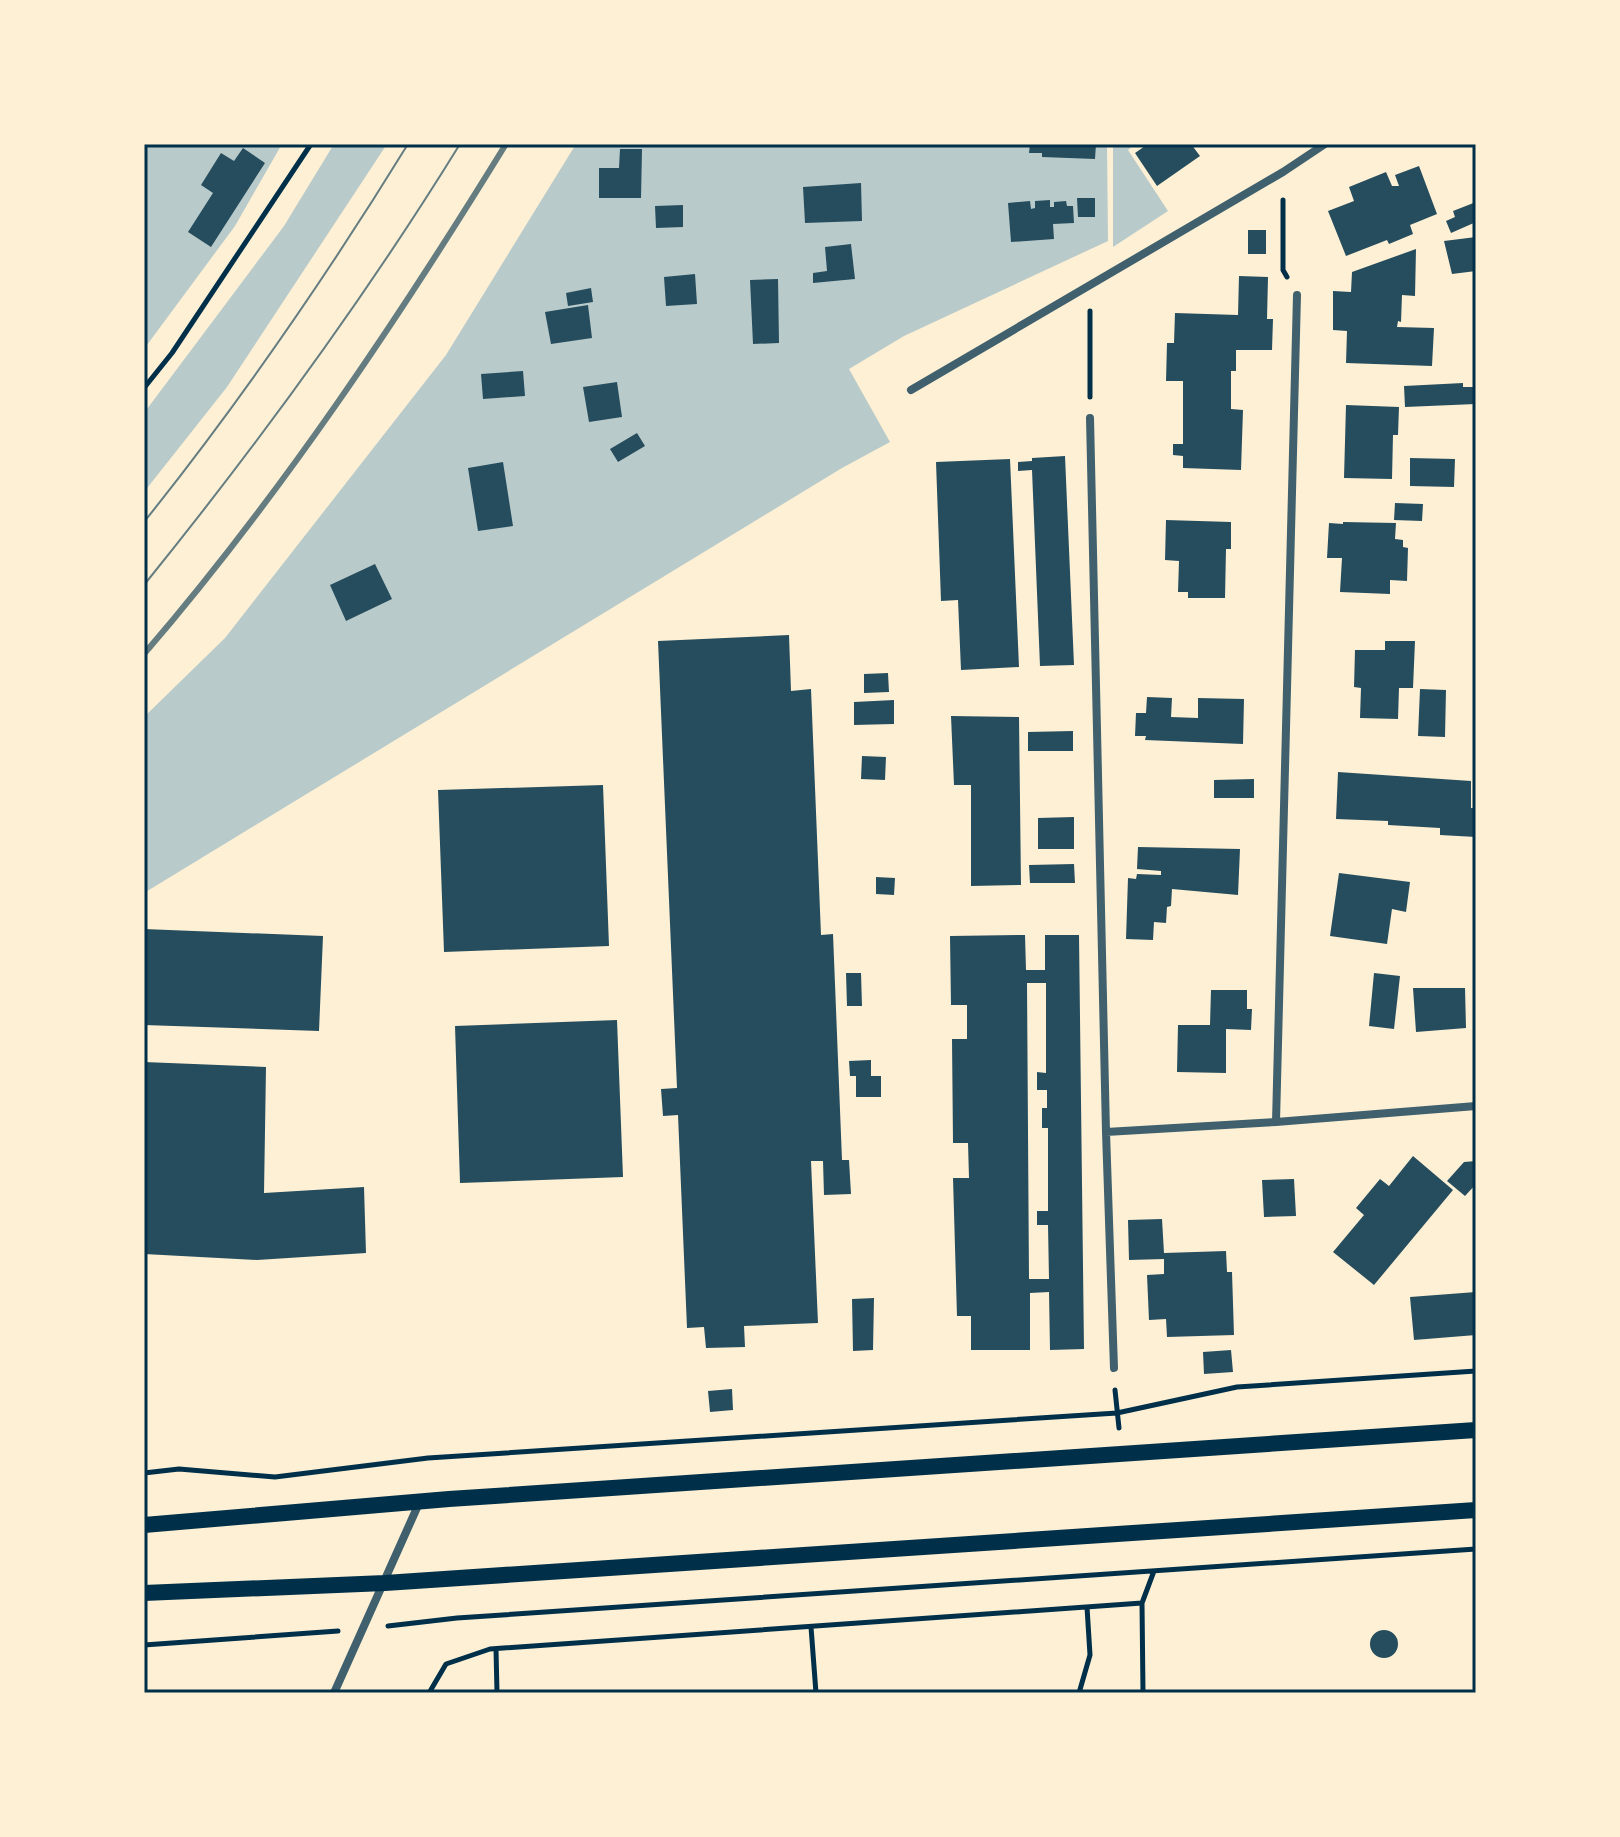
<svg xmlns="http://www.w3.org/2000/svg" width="1620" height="1837" viewBox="0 0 1620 1837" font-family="Karla,sans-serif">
  <rect width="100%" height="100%" fill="#fdf0d5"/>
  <!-- green -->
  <path fill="#b9caca" d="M144,144H282L235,226L144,349Z
    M334,144H387L227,387L144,492V413L284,226Z
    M576,144H1107L1108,241L904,336L849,369L890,442L842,468L144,893V717L225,638L446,355Z
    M1113,144H1135L1128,150L1168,211L1113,247Z"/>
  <!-- building -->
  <path fill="#264d5e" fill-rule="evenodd" d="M1030,144H1096L1095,159L1042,157V153H1029Z
    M1148,144H1191L1200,156L1157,186L1135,153Z
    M243,148L265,163L211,247L188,232L213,193L201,185L221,153L234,161Z
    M620,149H642L641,198H599V168H619Z
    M1419,166L1437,214L1410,225L1413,234L1389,244L1387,240L1346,256L1328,211L1354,201L1349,187L1386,172L1392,186H1399L1395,175Z
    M861,183L862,221L805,223L803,187Z
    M1077,198H1095V217H1078Z
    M1050,200V207H1054V202L1066,201L1067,206H1073L1074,223L1053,224L1054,239L1011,242L1008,203L1030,201L1031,209L1035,208V201Z
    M1476,202V222L1451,233L1446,221L1455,217L1453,211Z
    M683,205V227L656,228L655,206Z
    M1248,230H1266V254H1248Z
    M1476,237V271L1452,274L1444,241Z
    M851,244L855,279L813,283V273L827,271L825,247Z
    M1416,249L1415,296L1402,295L1401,322L1398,321L1397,327L1434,328L1432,366L1346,363L1347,331L1333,330V291L1351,292L1352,272Z
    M695,274L697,304L666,306L664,277Z
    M1239,276L1268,277L1267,319H1273L1272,350H1236V371H1231V409L1243,410L1241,470L1183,468V456L1173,455V444H1183V381H1166L1167,343H1174L1175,313L1238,315Z
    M778,279L779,343L753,344L750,280Z
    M591,288L593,302L568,306L566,293Z
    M588,305L592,338L551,344L545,312Z
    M523,371L525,396L483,399L481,374Z
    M617,382L622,417L589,422L583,387Z
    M1463,383V387H1476V404L1405,407L1404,386Z
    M1346,405L1399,407L1398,435H1393L1392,479L1344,478Z
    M637,433L645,446L618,462L610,449Z
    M1065,456L1074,665L1040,666L1032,470L1018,471V462L1032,461V458Z
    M1410,458L1455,459L1454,487L1410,486Z
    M1010,459L1019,667L961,670L958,600L941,601L936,462Z
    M503,462L513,526L478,531L468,468Z
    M1395,503L1423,504L1422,521L1394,520Z
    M1166,520L1231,522V549H1226L1225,598H1188V592H1178L1179,561L1165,560Z
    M1343,522L1396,523L1395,539L1403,540V547L1408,548L1407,581L1390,580V594L1340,592L1342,558H1327L1329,523L1343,524Z
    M375,564L392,599L346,621L330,585Z
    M789,635L791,691L811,689L821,935L833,934L842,1160H849L851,1194L824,1195L823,1161H811L818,1323L744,1326L745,1347L706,1348L704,1327L687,1328L678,1115L663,1116L661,1089L677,1088L658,641Z
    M1385,641H1415L1413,688H1399L1398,719L1360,718L1361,688L1354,687L1355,650H1385Z
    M888,673L889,692L864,693V674Z
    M1420,689L1446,690L1445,737L1418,736Z
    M1147,697L1172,698L1171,717L1198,718V698L1244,699L1243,744L1145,740L1146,736H1135L1136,713H1146Z
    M894,700V724L854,725V702Z
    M951,716L1019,717L1021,885L971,886V785H954Z
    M1073,731V751H1028V732Z
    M862,756L886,757L885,780L861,779Z
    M1338,772L1471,781V808H1476V837L1440,835V828L1388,825V821L1336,819Z
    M1254,779V798H1214V780Z
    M603,785L609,946L444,952L438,790Z
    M1074,817V849H1038V818Z
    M1138,847L1240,849L1238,895L1172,889L1171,906L1167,907L1166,923L1154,922L1153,940L1126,939L1128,878L1136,879L1137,874L1161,875V871L1137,869Z
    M1074,864L1075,883H1030L1029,865Z
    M1339,873L1410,882L1406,912L1392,909L1387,944L1330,936Z
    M876,877L895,878L894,895L876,894Z
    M144,929L323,936L319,1031L144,1025Z
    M1025,935L1026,970H1045V935H1079L1084,1349L1050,1350L1049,1292L1030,1293V1350H971V1316H957L953,1178H969L968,1143H953L952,1039H967V1005H951L950,936ZM1027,983H1046V1073L1037,1072V1090H1047V1108H1042V1128H1048V1211H1037V1225H1048L1049,1279H1029Z
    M846,973H861L862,1006H847Z
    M1374,973L1400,976L1394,1029L1369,1026Z
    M1413,988H1465L1466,1028L1416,1032Z
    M1211,990H1247V1009H1252L1251,1030L1226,1029V1073L1177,1072L1178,1025H1210Z
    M617,1020L623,1177L460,1183L455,1026Z
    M871,1060V1076H881V1097H856V1076H850L849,1061Z
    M144,1062L266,1067L264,1193L364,1187L366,1253L257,1260L144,1254Z
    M1413,1156L1453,1190L1374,1285L1333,1252L1364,1215L1356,1208L1380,1179L1389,1186Z
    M1476,1161V1184L1465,1196L1447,1181L1464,1162Z
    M1294,1179L1296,1216L1264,1217L1262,1180Z
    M1162,1219L1164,1253L1226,1251L1227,1272H1232L1234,1335L1167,1337L1166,1319L1149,1320L1147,1275L1164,1274V1259L1129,1260L1128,1220Z
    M1476,1292V1335L1414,1340L1410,1297Z
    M874,1298L873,1350L853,1351L852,1299Z
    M1231,1350L1233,1372L1204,1374L1203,1352Z
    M732,1389L733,1410L710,1412L708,1391Z
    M1370 1644a14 14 0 1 1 28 0a14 14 0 1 1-28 0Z"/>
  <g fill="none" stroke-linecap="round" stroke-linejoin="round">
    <!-- path -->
    <path stroke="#003049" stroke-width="5" d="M1283,200V270L1287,277
      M1090,311V397
      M144,388L172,353L311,144
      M1115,1390L1119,1428
      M144,1473L179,1469L275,1477L428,1458L1117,1413L1237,1387L1476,1371
      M1142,1603L1143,1693
      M388,1626L457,1618L1476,1549
      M811,1627L816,1693
      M144,1645L338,1631
      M496,1649L497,1693
      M429,1693L446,1664L490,1649L1142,1603L1154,1571
      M1079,1693L1090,1655L1087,1607"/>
    <!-- minor -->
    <path stroke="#3f606c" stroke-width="8" d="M911,390L1283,172L1325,144
      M1090,418L1106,1132L1114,1368
      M1276,1122L1297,295
      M1106,1132L1276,1122L1476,1106
      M334,1693L420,1501"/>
    <!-- secondary -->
    <path stroke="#003049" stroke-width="16" d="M144,1525L449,1499L1476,1430
      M144,1593L385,1583L1476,1510"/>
    <!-- tram -->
    <path stroke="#657d81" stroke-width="2" d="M144,522C240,402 328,274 408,144
      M144,585C258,444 365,298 460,144"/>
    <!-- rail -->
    <path stroke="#657d81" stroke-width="6" d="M144,654C280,496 397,321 506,144"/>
  </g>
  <!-- border -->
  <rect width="1620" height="1837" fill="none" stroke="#fdf0d5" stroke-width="292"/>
  <rect x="146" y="146" width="1328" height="1545" fill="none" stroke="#003049" stroke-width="3"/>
</svg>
